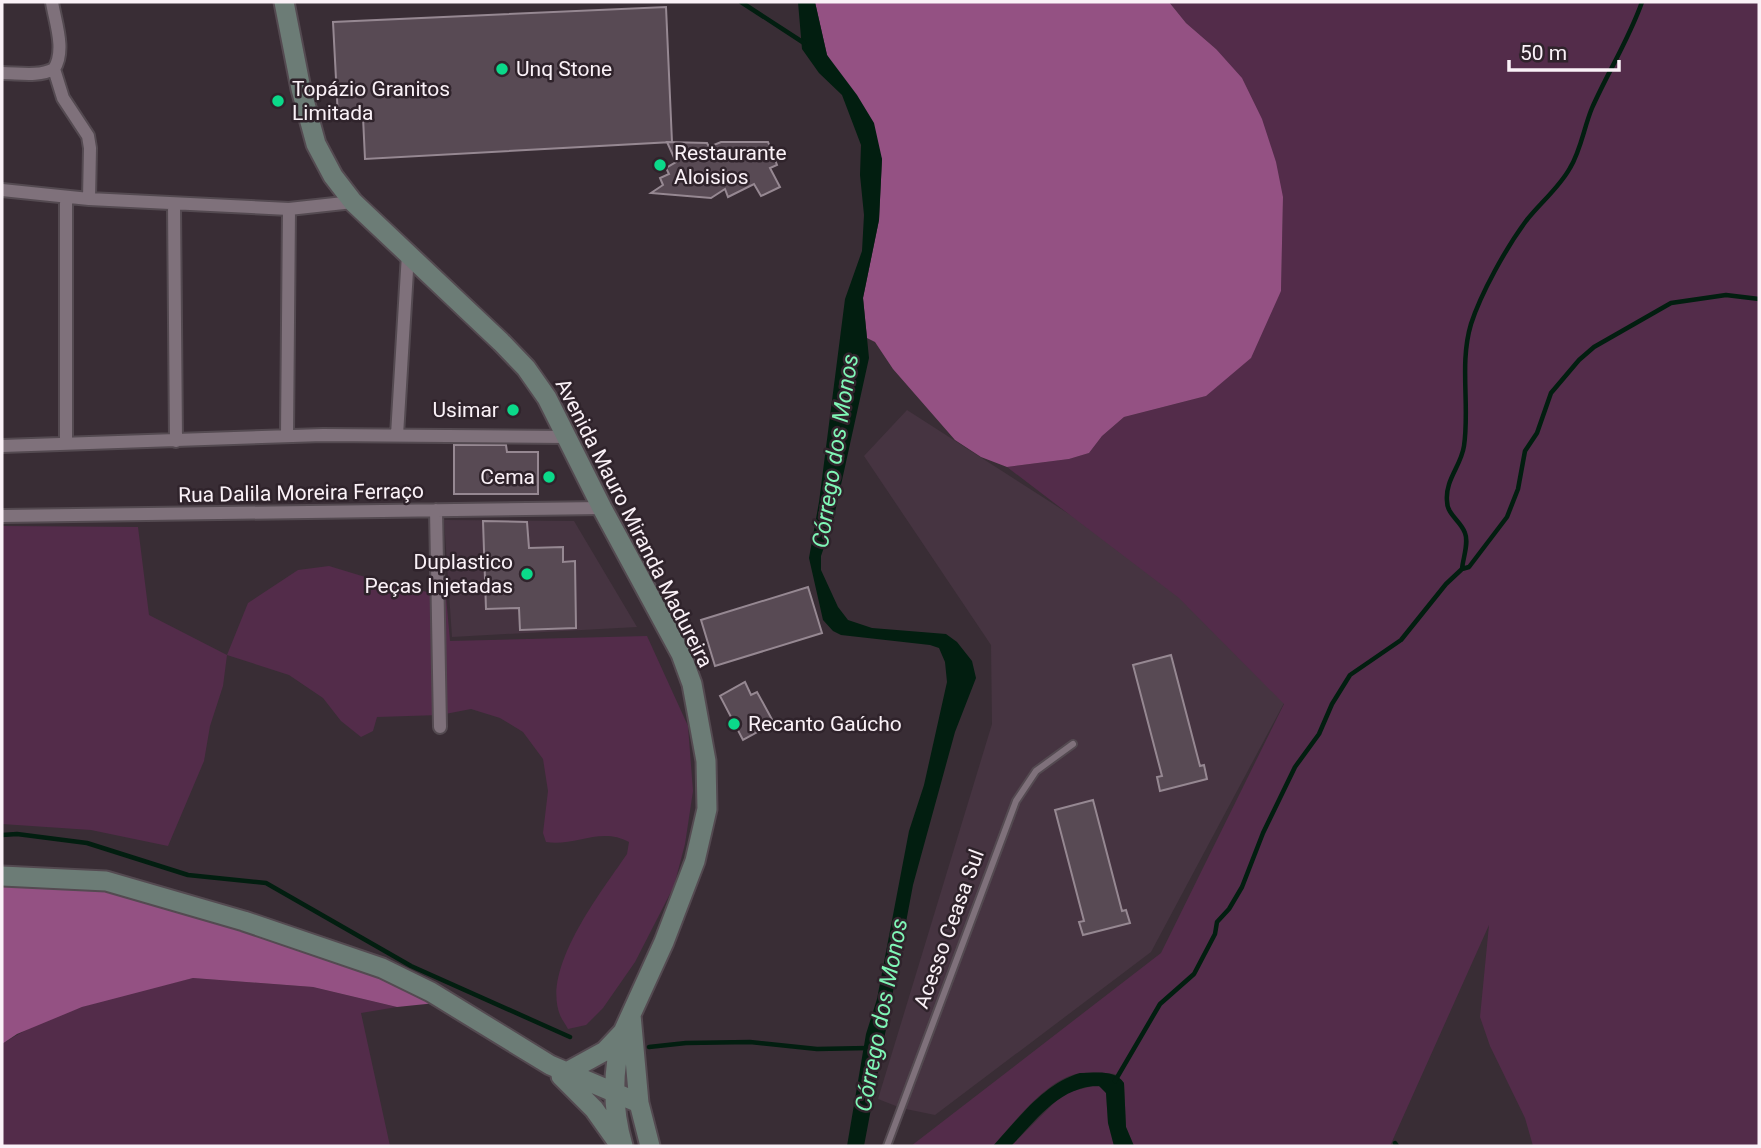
<svg xmlns="http://www.w3.org/2000/svg" width="1761" height="1148" viewBox="0 0 1761 1148" font-family="Roboto,sans-serif">
  <rect width="100%" height="100%" fill="#392d35"/>
  <!-- built -->
  <path fill="#463441" d="M907,410L1189,591L1292,688L1151,952L935,1115L901,1108L878,1099L992,724L991,645L864,456Z
    M444,520L574,521L637,627L452,637Z"/>
  <!-- green -->
  <path fill="#532c4a" d="M1169,2H1759V1146H1533L1525,1118L1490,1046L1480,1017L1489,925L1390,1146H1134L1126,1127L1124,1083L1115,1074C1104,1073 1092,1072 1081,1073C1048,1077 1014,1123 993,1146H911L1161,953L1284,704L1179,598L1007,467L1069,459L1089,453L1102,436L1124,417L1206,396L1281,291L1283,197L1216,49L1186,23Z
    M2,526L138,527L149,615L227,655L248,603L298,570L329,566L385,583L446,596L450,641L647,636L688,726L693,791L685,844L674,886L635,962L603,1008L586,1025L568,1029C566,1025 562,1020 560,1015C541,968 602,891 627,854L629,842C601,826 574,847 546,842L543,833L548,791L543,759L523,732L500,718L471,709L440,715L377,717L373,731L361,737L341,721L323,698L289,675L227,655L223,686L210,726L204,761L168,846L91,830L2,824Z
    M193,978L313,987L397,1007L361,1013L390,1146H2V1044C59,1007 128,994 193,978Z
    M1093,1086L1102,1087L1106,1093L1108,1123L1114,1146H1011L1061,1096L1069,1092Z"/>
  <!-- forest -->
  <path fill="#945183" d="M815,2H1169L1186,23L1216,49L1242,78L1262,119L1276,162L1283,197L1281,291L1251,358L1206,396L1124,417L1102,436L1089,453L1069,459L1007,467L981,457L955,440L893,369L875,342L867,338L863,298L879,220L882,159L827,55Z
    M2,882H46L138,895L343,964L425,996L436,1003L397,1007L313,987L193,978L82,1007L17,1034L2,1044Z"/>
  <!-- water -->
  <path fill="#021e10" d="M798,2H815L827,55L857,95L874,123L882,159L879,220L863,298L869,358L833,521L821,556V570L838,607L848,620L872,628L946,634L957,642L972,661L976,678L955,732L913,885L864,1146H847L866,1034L877,999L909,831L924,785L947,682L945,662L939,648L930,645L841,635L833,631L823,620L809,558L819,502L845,299L862,251L864,215L860,175L861,145L842,95L819,73L802,49Z
    M1080,1073C1096,1073 1115,1069 1124,1083L1126,1127L1134,1146H1114L1108,1123L1106,1093L1099,1086C1059,1086 1036,1121 1011,1146H993C1019,1118 1043,1084 1080,1073Z"/>
  <g fill="none" stroke-linecap="round" stroke-linejoin="round">
    <!-- stream -->
    <path stroke="#021e10" stroke-width="4.5" d="M741,2L804,43
      M1462,569C1463,558 1469,543 1465,533C1461,521 1447,515 1447,501C1445,480 1461,466 1464,446C1470,406 1459,364 1471,324C1481,293 1506,248 1526,221C1540,203 1559,188 1570,168C1581,150 1584,127 1592,108C1608,72 1629,39 1642,2
      M2,835L17,834L87,843L188,875L266,883L411,966L570,1037
      M649,1047L686,1043L750,1042L817,1049L868,1048
      M1115,1081L1160,1004L1194,974L1215,934L1217,922L1229,909L1242,887L1263,833L1295,767L1319,734L1332,704L1350,675L1401,640L1446,584L1462,569L1469,567L1507,517L1518,489L1525,451L1537,433L1551,393L1579,360L1594,347L1671,303L1726,295L1759,299
      M1395,1143L1397,1146"/>
  </g>
  <!-- building -->
  <path fill="#584a54" stroke="#968892" stroke-width="2" d="M666,7L672,142L365,159L363,117H338L333,22Z
    M667,142L707,143L709,147L721,142H768L777,165L770,168L780,187L761,196L754,184L728,197L725,189L711,198L651,193L663,185L660,178L669,174L666,168L676,162Z
    M454,445H506L507,452H538V494H454Z
    M483,521L527,522L529,548L563,547V562L575,561L576,628L520,630L519,608L486,609Z
    M808,587L822,633L715,666L701,620Z
    M1171,655L1200,766L1204,765L1207,779L1160,791L1157,777L1162,776L1133,665Z
    M745,682L751,695L757,692L774,723L743,740L720,696Z
    M1093,800L1122,911L1126,910L1130,923L1083,935L1079,922L1084,921L1055,810Z"/>
  <g fill="none" stroke-linecap="round" stroke-linejoin="round">
    <!-- lane casing -->
    <g stroke="#544a51" stroke-width="10">
      <path id="lane" d="M887,1146L1016,801L1036,771L1073,744"/>
    </g>
    <!-- street casing -->
    <g stroke="#544a51" stroke-width="16">
      <path id="street" d="M52,2C55,22 66,50 54,69
        M54,69L63,98L88,136L90,148L89,199
        M2,73C19,73 38,77 54,69
        M2,190L89,199L289,209L353,202
        M174,205L176,441
        M397,435L408,254
        M287,436L289,209
        M66,443V198
        M2,446L323,435L568,437
        M436,510L440,727
        M2,516L602,508"/>
    </g>
    <!-- secondary casing -->
    <g stroke="#544a51" stroke-width="23">
      <path id="secondary" d="M284,2L301,89L316,144L333,176L353,202L501,342L526,368L547,398L602,508L681,654L692,684L706,761L707,809L695,861L664,942L623,1032C612,1070 612,1108 623,1146
        M2,876L106,881L244,921L382,968L431,992L550,1065L639,1103
        M631,1015L639,1103L650,1146
        M565,1073L605,1051L622,1033
        M561,1076L594,1109L616,1140"/>
    </g>
    <!-- lane -->
    <use href="#lane" stroke="#7f717b" stroke-width="6"/>
    <!-- street -->
    <use href="#street" stroke="#7f717b" stroke-width="12"/>
    <!-- secondary -->
    <use href="#secondary" stroke="#6c7c76" stroke-width="19"/>
  </g>
  <!-- markers -->
  <g fill="#0bd98a" stroke="#2f232b" stroke-width="2.5">
    <circle cx="502" cy="69" r="7"/>
    <circle cx="278" cy="101" r="7"/>
    <circle cx="660" cy="165" r="7"/>
    <circle cx="513" cy="410" r="7"/>
    <circle cx="549" cy="477" r="7"/>
    <circle cx="527" cy="574" r="7"/>
    <circle cx="734" cy="724" r="7"/>
  </g>
  <g text-anchor="middle" stroke-width="5" stroke-linejoin="round" paint-order="stroke">
    <!-- poi labels -->
    <g font-size="21" fill="#faf1f7" stroke="#2f232b" text-anchor="start">
      <text x="516" y="76">Unq Stone</text>
      <text x="292" y="96">Topázio Granitos<tspan x="292" dy="24">Limitada</tspan></text>
      <text x="674" y="160">Restaurante<tspan x="674" dy="24">Aloisios</tspan></text>
      <text x="499" y="417" text-anchor="end">Usimar</text>
      <text x="535" y="484" text-anchor="end">Cema</text>
      <text x="513" y="569" text-anchor="end">Duplastico<tspan x="513" dy="24">Peças Injetadas</tspan></text>
      <text x="748" y="731">Recanto Gaúcho</text>
    </g>
    <!-- street labels -->
    <g font-size="21" fill="#faf1f7" stroke="#2f232b">
      <text transform="translate(301 493) rotate(-1)" y="7">Rua Dalila Moreira Ferraço</text>
      <text transform="translate(634 523) rotate(63)" y="7">Avenida Mauro Miranda Madureira</text>
      <text transform="translate(949 929) rotate(-70)" y="7">Acesso Ceasa Sul</text>
    </g>
    <!-- water labels -->
    <g font-size="23" font-style="italic" fill="#7ff6b6" stroke="#2f232b">
      <text transform="translate(835 451) rotate(-81)" y="8">Córrego dos Monos</text>
      <text transform="translate(881 1015) rotate(-79)" y="8">Córrego dos Monos</text>
    </g>
  </g>
  <!-- border -->
  <rect width="1761" height="1148" fill="none" stroke="#faf1f7" stroke-width="7"/>
  <!-- scale -->
  <path d="M1509 60v10h110v-10" fill="none" stroke="#faf1f7" stroke-width="3.5"/>
  <text x="1520" y="60" font-size="21" fill="#faf1f7" stroke="#2f232b" stroke-width="5" paint-order="stroke">50 m</text>
</svg>
